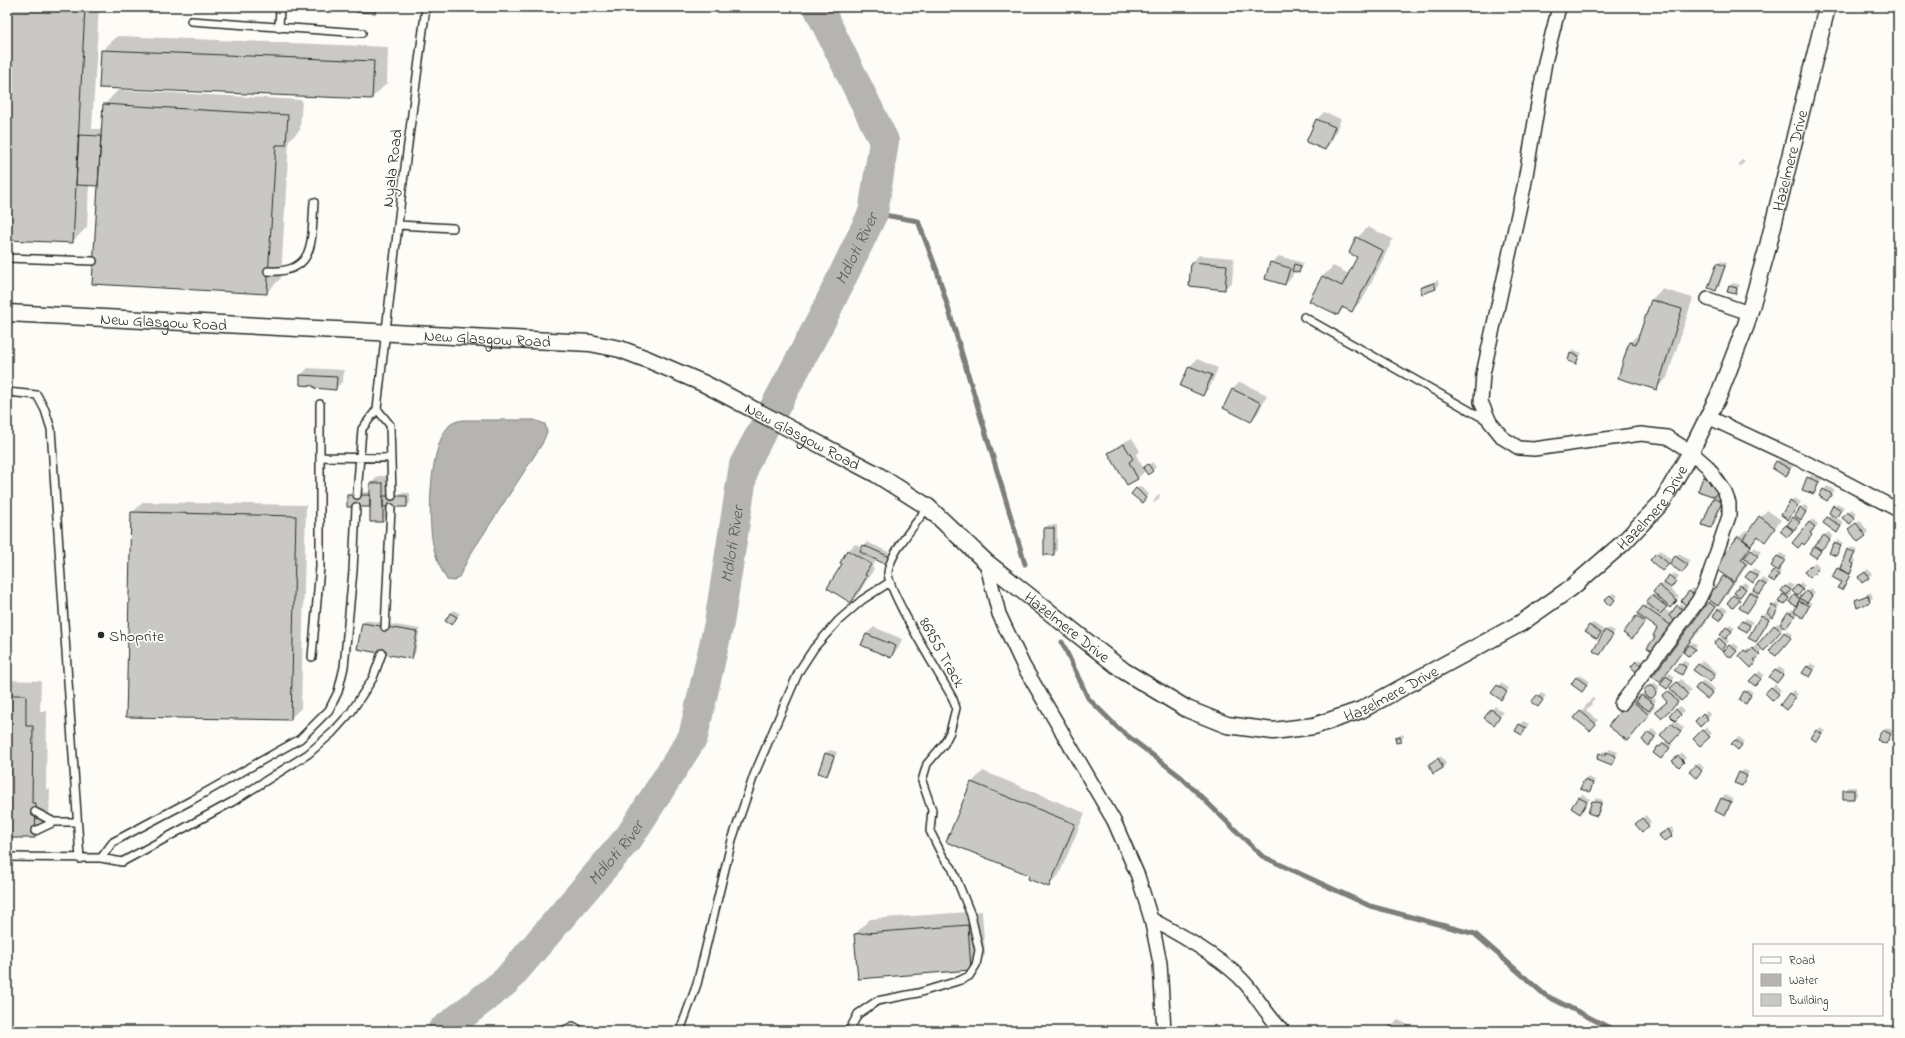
<svg xmlns="http://www.w3.org/2000/svg" width="1905" height="1038" viewBox="0 0 1905 1038" font-family="'Indie Flower',sans-serif">
  <rect width="100%" height="100%" fill="#fdfcf7"/>
  <filter id="ink" filterUnits="userSpaceOnUse"><feTurbulence type="fractalNoise" baseFrequency=".025" numOctaves="2"/><feDisplacementMap in="SourceGraphic" scale="8" xChannelSelector="R" yChannelSelector="G"/><feConvolveMatrix kernelMatrix="1 2 1 2 8 2 1 2 1" color-interpolation-filters="sRGB"/></filter>
  <g filter="url(#ink)">
    <!-- water -->
    <path fill="#b5b4b1" stroke="#7e7d7b" d="M464,420H534L545,424L547,432L542,444L470,555L459,577L454,581L447,580C441,570 437,560 434,549C427,523 429,448 448,427C452,422 457,421 464,420Z"/>
    <!-- shadow -->
    <path fill="#0003" d="M7,7H99L92,129H102L104,105L118,90L302,100L300,130L289,140L281,278L266,293L99,184L89,185L87,227L72,242L7,239Z
      M357,7H379L374,12Z
      M117,36L388,47L387,83L372,98L102,51Z
      M1324,112L1341,119L1332,141L1325,149L1307,141L1317,119Z
      M1742,160H1744V163L1739,167V163Z
      M1368,227L1393,239L1363,299L1352,310L1345,307L1338,314L1322,277L1333,266L1349,274L1358,256L1357,238Z
      M1199,255L1234,258L1232,282L1224,289L1192,262Z
      M1279,256L1303,263L1302,268L1299,272L1294,271L1292,277L1285,284L1271,263Z
      M1721,261L1727,263L1719,287L1715,290L1718,264Z
      M1438,280L1439,285L1436,288H1421L1424,285Z
      M1733,283L1740,285L1735,293L1730,286Z
      M1662,289L1693,298L1667,378L1656,389L1630,342L1642,331L1651,300Z
      M1574,350L1582,353L1576,363L1571,354Z
      M1197,359L1218,368L1210,387L1203,395L1190,366Z
      M308,368L344,370L343,381L336,388L315,385L301,375Z
      M1240,382L1267,395L1258,413L1251,421L1224,407L1233,389Z
      M1132,438L1140,451L1136,455L1144,469L1152,462L1156,467L1148,474L1146,470L1138,478L1127,484L1110,453L1117,446Z
      M1780,458L1793,466L1786,476L1777,462Z
      M1707,474L1718,493L1716,495L1725,498L1714,524L1711,527L1714,499L1716,496L1699,490L1704,477Z
      M1811,475L1822,479L1814,493L1808,478Z
      M378,476H390V493H410V503L406,506H390V514L382,521L371,505L348,496L352,492H371V484Z
      M1140,486L1149,494L1142,502L1132,494Z
      M1827,486L1835,490L1827,500L1820,496Z
      M1159,494L1160,495L1158,500L1154,503L1153,502Z
      M1794,498L1801,502L1788,519L1782,515Z
      M143,502L306,505L301,708L290,719L132,513Z
      M1837,503L1844,507L1836,517L1844,523L1837,531L1825,523L1832,514L1834,506Z
      M1804,505L1809,508L1797,526L1787,536L1786,526Z
      M1851,509L1857,514L1850,522L1844,518Z
      M1767,510L1781,520L1765,540L1759,536L1747,552L1749,554L1755,547L1761,552L1751,563L1750,561L1725,597L1688,646L1693,642L1697,645L1692,652L1689,655L1683,651L1659,681L1711,600L1709,598L1725,575L1738,537L1746,530L1749,532Z
      M1813,519L1818,524L1807,540L1802,542L1809,523Z
      M1860,520L1868,532L1865,535L1849,529Z
      M1048,525H1057V550L1054,554L1045,528Z
      M1828,532L1833,536L1819,553L1815,547Z
      M1838,540L1843,543L1835,555L1830,552Z
      M867,542L895,555L892,561L877,559L872,567L874,569L858,594L851,601L848,551L855,544L863,548Z
      M1851,547L1857,550L1853,559L1856,560L1852,572L1841,589L1842,581L1838,569Z
      M1660,550L1671,560L1662,570L1651,560Z
      M1679,553L1690,561L1685,568L1676,557Z
      M1781,553L1787,557L1778,569L1781,572L1774,581L1773,572L1777,568L1772,565Z
      M1815,562L1820,567L1810,577L1805,572Z
      M1754,568L1760,573L1756,578L1751,572Z
      M1868,569L1872,574L1862,582L1859,577Z
      M1674,573L1679,577L1674,583L1665,584L1679,597L1670,606L1668,604L1664,609L1672,614L1681,603L1689,609L1651,650L1658,627L1647,619L1635,635L1637,617L1655,593L1654,592Z
      M1763,578L1769,582L1747,612L1750,593Z
      M1744,582L1749,585L1736,603L1734,596Z
      M1801,582L1805,586L1799,593L1803,596L1810,589L1815,593L1808,601L1812,603L1803,616L1797,613L1786,627L1781,623L1792,609L1795,611L1800,601L1796,605L1794,596L1798,586Z
      M1789,583L1794,586L1789,593L1792,594L1785,604L1783,595L1785,593L1783,591Z
      M1693,588L1697,591L1689,600L1682,601Z
      M1614,592L1618,596L1610,604L1606,600Z
      M1871,592L1873,598L1858,607L1856,600Z
      M1776,603L1781,606L1772,616L1756,641L1762,616L1765,613L1767,614Z
      M1722,606L1728,610L1720,620L1718,609Z
      M454,610L460,614L452,624L450,613Z
      M1746,618L1753,622L1747,630L1740,627Z
      M366,620L420,629L415,654L412,658L358,648L363,623Z
      M1593,623L1604,630L1597,638L1589,626Z
      M1778,623L1783,627L1767,646L1774,626Z
      M1730,624L1735,628L1726,638L1729,641L1725,646L1720,639Z
      M874,627L902,639L898,649L891,656L866,634Z
      M1609,628L1615,631L1600,654L1606,631Z
      M1788,630L1793,634L1779,652L1784,633Z
      M1733,643L1739,647L1734,654L1730,646Z
      M1756,645L1762,651L1757,656L1759,658L1751,666L1740,656L1748,648L1751,650Z
      M1640,659L1645,663L1637,672L1632,667Z
      M1683,660L1689,664L1681,674L1680,664Z
      M1702,661L1717,672L1713,677L1694,670Z
      M1811,663L1817,666L1810,676L1804,673Z
      M1779,667L1785,671L1780,678L1771,677Z
      M1760,671L1764,675L1755,684L1750,681Z
      M1670,673L1675,677L1670,684L1666,677Z
      M1580,674L1589,681L1585,687L1577,678Z
      M1681,679L1691,691L1661,717L1668,702L1667,693Z
      M7,680L41,681L40,711H47L46,789H50L49,823L35,837H7Z
      M1703,680L1715,689L1711,694L1696,688Z
      M1501,683L1509,688L1504,695L1498,686Z
      M1652,683H1655L1659,686V690L1652,697L1656,700L1653,705L1655,707L1628,740L1610,726L1637,693L1641,696Z
      M1775,684L1781,690L1773,700L1766,693Z
      M1748,689L1753,692L1746,702L1745,692Z
      M1793,690L1798,694L1789,705H1781Z
      M1541,693L1546,696L1541,702L1538,696Z
      M1593,697L1595,698L1591,703L1592,704L1586,710L1598,720L1593,726L1576,718Z
      M1495,706L1503,713L1497,720L1492,710Z
      M1680,706L1684,711L1675,720L1670,715Z
      M1707,711L1711,715L1700,726L1696,721Z
      M1675,720L1684,728L1671,743L1673,744L1661,758L1659,747L1667,740L1661,735Z
      M1523,721L1529,724L1525,730H1516Z
      M1706,727L1712,733L1700,745L1695,739Z
      M1886,727L1893,731L1885,743L1883,731Z
      M1820,728L1825,731L1817,741L1816,731Z
      M1652,729L1658,734L1652,741L1643,740Z
      M1400,734H1403L1404,737L1400,741L1396,737Z
      M1739,737L1744,741L1742,745L1735,740Z
      M1610,749L1618,752L1612,763L1600,754L1603,751L1607,752Z
      M830,750L837,752L830,771L827,774L820,772L826,753Z
      M1682,753L1686,758L1679,766L1674,761Z
      M1441,756L1446,764L1442,767L1434,761Z
      M1699,763L1704,768L1699,773L1696,766Z
      M1744,770L1749,772L1742,785L1740,773Z
      M983,771L1085,813L1059,875L1048,886L1030,875L948,841L972,782Z
      M1588,777L1595,780L1589,791L1584,780Z
      M1848,787H1857V795L1854,798L1844,790Z
      M1582,794L1590,799L1580,812L1579,798Z
      M1725,795L1733,799L1725,814L1722,798Z
      M1596,798L1603,800L1600,811L1597,815L1593,802Z
      M1646,815L1651,822L1642,830L1640,820Z
      M1671,827L1675,832L1672,835L1664,832Z
      M982,911L985,955L971,969L855,934L870,919Z
      M1398,1020L1415,1028L1413,1031H1386Z
      M585,1026L591,1031H580Z"/>
    <g fill="none" stroke-linecap="round" stroke-linejoin="round">
      <!-- stream -->
      <path stroke="#7e7d7b" stroke-width="5" d="M873,213L918,221L937,271L1025,564
        M1062,642L1088,698L1120,730L1181,777L1262,856L1370,906L1475,934L1545,995L1616,1031"/>
      <!-- river -->
      <path stroke="#b5b4b1" stroke-width="30" id="s1" d="M442,1031L506,981L630,836L693,737L719,623L744,465L823,317L873,213L884,141L818,7"/>
    </g>
    <!-- building -->
    <path fill="#c9c8c4" stroke="#2b2b2b" d="M7,7H85L73,243L7,240Z
      M356,7H375V13L356,12Z
      M101,50L374,61L372,99L99,88Z
      M103,104L288,115L286,145H276L267,294L92,284Z
      M1316,119L1335,127L1325,150L1306,142Z
      M79,135L101,136L98,186L76,185Z
      M1356,237L1383,251L1352,312L1342,307L1338,315L1309,301L1322,276L1342,286L1357,257L1349,253Z
      M1191,262L1227,265L1225,290L1189,286Z
      M1270,262L1290,268L1285,285L1265,279Z
      M1717,263L1725,266L1716,291L1708,288Z
      M1294,264L1301,266L1299,273L1292,271Z
      M1434,283L1436,289L1422,294L1420,288Z
      M1729,286L1737,288L1736,294L1727,292Z
      M1651,300L1682,309L1657,390L1618,378L1629,342L1636,344Z
      M1570,353L1579,356L1576,364L1568,361Z
      M1189,366L1212,375L1203,396L1180,386Z
      M300,375L337,377L336,390L314,388V386L300,385Z
      M1232,389L1261,403L1251,422L1223,408Z
      M1124,444L1133,459L1129,462L1138,479L1127,485L1108,453Z
      M1776,461L1790,469L1786,477L1772,468Z
      M1148,464L1153,471L1148,475L1143,468Z
      M1703,477L1712,480L1710,484L1719,487L1715,497L1698,491Z
      M1807,477L1819,482L1814,494L1802,490Z
      M370,483H383V522H370Z
      M1136,488L1146,498L1142,503L1131,494Z
      M1823,489L1832,494L1827,501L1819,496Z
      M347,495H370V507H347Z
      M383,496H407V507H383Z
      M1713,498L1722,502L1711,528L1702,525Z
      M1790,501L1798,506L1788,520L1781,515Z
      M1833,505L1841,510L1836,518L1829,513Z
      M1800,508L1806,512L1801,520L1795,516Z
      M131,512L296,516L291,720L126,717Z
      M1847,512L1855,518L1850,524L1842,518Z
      M1759,516L1775,528L1765,542L1758,536L1751,545L1743,539Z
      M1793,517L1800,522L1794,530L1787,525Z
      M1827,517L1841,526L1837,533L1823,523Z
      M1809,522L1815,527L1810,533L1812,535L1804,545L1802,543L1798,548L1792,543Z
      M1856,523L1866,536L1858,542L1848,529Z
      M1786,525L1793,531L1787,537L1780,531Z
      M1044,528H1054V555H1044Z
      M1824,535L1830,540L1821,550L1815,545Z
      M1738,536L1751,546L1741,560L1746,564L1734,582L1714,568Z
      M1834,543L1841,546L1836,556L1829,553Z
      M863,545L892,558L889,566L860,552Z
      M1814,546L1821,551L1816,558L1809,553Z
      M1847,549L1855,553L1850,562L1854,564L1850,574L1840,569Z
      M847,550L871,564L865,575L867,576L851,603L827,588L842,564L840,563Z
      M1751,550L1758,556L1751,564L1744,558Z
      M1656,553L1669,564L1662,571L1650,560Z
      M1675,556L1688,565L1682,573L1669,564Z
      M1777,556L1785,560L1778,571L1771,566Z
      M1811,565L1817,571L1810,578L1804,572Z
      M1837,568L1850,575L1842,590L1837,588L1841,582L1832,577Z
      M1750,571L1757,576L1753,583L1745,577Z
      M1773,571L1779,575L1774,582L1768,578Z
      M1865,572L1869,578L1862,583L1858,577Z
      M1669,575L1676,581L1671,588L1664,583Z
      M1723,576L1733,583L1718,606L1708,599Z
      M1759,581L1766,585L1760,594L1753,590Z
      M1659,585L1677,601L1670,608L1653,592Z
      M1740,585L1746,589L1740,597L1734,593Z
      M1797,585L1803,590L1797,596L1792,591Z
      M1785,586L1791,590L1787,595L1781,591Z
      M1689,591L1694,595L1686,605L1681,601Z
      M1806,591L1812,596L1807,603L1800,598Z
      M1749,592L1758,597L1747,613L1739,608Z
      M1783,594L1789,598L1785,605L1778,602Z
      M1610,595L1615,600L1610,606L1604,600Z
      M1652,595L1667,607L1660,614L1646,602Z
      M1733,595L1740,600L1733,608L1727,603Z
      M1794,595L1800,599L1796,606L1789,602Z
      M1868,595L1870,602L1857,608L1855,600Z
      M1799,601L1809,606L1803,618L1794,612Z
      M1708,602L1715,607L1660,682L1652,677Z
      M1677,605L1687,613L1678,624L1669,616Z
      M1772,605L1778,609L1773,618L1767,613Z
      M1643,606L1672,626L1652,651L1647,648L1655,637L1653,636L1657,628L1637,614Z
      M1718,609L1725,613L1720,621L1713,616Z
      M1788,612L1795,616L1786,628L1780,624Z
      M450,613L457,617L452,625L445,621Z
      M1761,615L1769,620L1756,642L1748,638Z
      M1636,616L1645,622L1632,639L1623,633Z
      M1742,621L1750,625L1747,632L1738,627Z
      M362,623L417,632L412,659L357,649Z
      M1589,625L1601,633L1597,639L1585,631Z
      M1774,625L1781,631L1764,651L1757,645Z
      M1726,627L1732,631L1726,639L1720,635Z
      M1605,630L1613,635L1600,655L1593,651Z
      M1784,632L1791,638L1776,656L1769,651Z
      M866,634L896,646L891,658L861,645Z
      M1719,638L1726,645L1722,651L1714,644Z
      M1689,645L1695,649L1689,657L1683,652Z
      M1729,645L1737,651L1731,658L1723,652Z
      M1752,648L1760,655L1754,660L1756,662L1751,668L1739,656L1744,650L1747,652Z
      M1636,661L1643,667L1637,673L1631,667Z
      M1679,663L1686,667L1682,675L1674,670Z
      M1698,664L1715,675L1710,682L1693,670Z
      M1807,666L1814,670L1810,677L1802,673Z
      M1775,670L1783,675L1777,683L1769,677Z
      M1756,674L1761,679L1755,686L1749,681Z
      M1666,676L1673,681L1667,689L1660,684Z
      M1576,677L1587,685L1582,692L1571,684Z
      M1677,682L1688,695L1681,701L1670,688Z
      M1699,683L1712,693L1707,699L1695,689Z
      M1497,685L1507,692L1501,700L1491,693Z
      M1644 692a6 6 0 1 1 12 0a6 6 0 1 1-12 0Z
      M1771,687L1779,694L1773,701L1765,693Z
      M1668,691L1678,703L1661,718L1655,712L1667,702L1662,696Z
      M1744,691L1751,695L1746,704L1739,700Z
      M1789,693L1796,698L1786,710L1780,705Z
      M7,695H26V726H33L32,803H36L35,838H7Z
      M1537,695L1543,700L1538,707L1531,702Z
      M1641,695L1654,704L1649,711L1636,702Z
      M1630,699L1649,715L1628,741L1608,726Z
      M1491,709L1500,716L1494,725L1484,718Z
      M1676,709L1681,715L1675,721L1669,715Z
      M1580,711L1596,724L1590,731L1574,718Z
      M1703,713L1708,719L1700,727L1695,721Z
      M1671,723L1681,732L1670,744L1660,735Z
      M1519,724L1526,728L1522,735L1515,731Z
      M1702,730L1710,737L1700,746L1693,739Z
      M1816,730L1822,734L1817,742L1811,738Z
      M1882,730L1891,734L1886,744L1877,740Z
      M1648,732L1655,737L1649,746L1642,740Z
      M1400,736L1401,742L1396,743L1395,737Z
      M1735,740L1742,745L1738,750L1731,744Z
      M1663,743L1670,748L1661,759L1653,753L1658,746L1660,747Z
      M1606,752L1616,756L1612,765L1597,759L1599,753L1605,756Z
      M825,753L834,756L827,776L818,773Z
      M1678,756L1684,762L1679,767L1672,761Z
      M1438,758L1443,768L1433,774L1429,764Z
      M1695,765L1702,771L1696,778L1689,772Z
      M1739,772L1747,776L1742,786L1734,783Z
      M1584,780L1593,783L1590,792L1580,789Z
      M971,782L1075,824L1049,887L1028,879L1029,875L946,842Z
      M1843,790H1854V799H1843Z
      M1578,797L1587,802L1580,814L1571,808Z
      M1721,798L1731,802L1725,816L1715,811Z
      M1592,801L1601,803L1597,816L1588,813Z
      M1642,818L1649,826L1642,832L1635,824Z
      M1668,829L1672,836L1664,842L1659,835Z
      M968,925L971,970L858,979L854,934Z
      M1390,1026L1400,1031H1388Z"/>
    <g fill="none" stroke-linecap="round" stroke-linejoin="round">
      <!-- service casing -->
      <g stroke="#2b2b2b" stroke-width="10">
        <path id="service" d="M191,21L362,33
          M279,28L280,7
          M398,225L453,228
          M7,258L93,261
          M268,271C317,274 311,239 314,202
          M1304,317L1488,421
          M7,392L37,395L45,410L51,429L80,859
          M320,457L391,458
          M357,495L362,429L377,409
          M392,496L390,425L377,409L402,190L426,7
          M385,627L391,508
          M312,657L320,567V404
          M35,812L54,822
          M35,831L54,822H77
          M7,857L101,858L122,862L232,802L308,754L332,733L351,712L373,678L382,653
          M101,858L113,842L192,800L300,739L329,710L338,692L344,667L353,571L356,507
          M563,1031L573,1026L582,1031
          M680,1031L697,984L732,840L754,775L799,671L814,648L838,621L862,600L890,582
          M849,1031L858,1014L877,1001L918,993L961,980L969,976L976,965L979,950L971,915L952,868L943,857L930,831L932,810L922,781L927,764L944,744L950,732L956,708L953,699C941,676 887,591 888,572C890,553 917,522 928,507"/>
      </g>
      <!-- minor casing -->
      <g stroke="#2b2b2b" stroke-width="16">
        <path id="minor" d="M1559,7L1545,62L1524,187L1483,374L1481,402L1490,422L1503,438L1519,448L1534,449L1641,434L1667,437L1691,452L1707,466L1724,490L1729,503V516L1705,587L1698,601L1621,704
          M1708,299L1749,313
          M1708,417L1824,471L1898,510
          M986,562L999,614L1023,665L1114,821L1138,876L1151,919L1160,963L1164,1031
          M1151,919C1179,934 1224,959 1245,983C1258,998 1268,1017 1283,1031"/>
      </g>
      <!-- tertiary casing -->
      <g stroke="#2b2b2b" stroke-width="19">
        <g id="tertiary">
          <path id="s2" d="M7,313L590,343L620,349L649,360L705,384L876,474L928,507L986,562L1124,671L1187,709L1227,725L1273,731L1314,726L1361,710L1521,623L1571,588L1623,543L1662,502L1688,457L1718,397L1746,325L1767,250L1827,7"/>
        </g>
      </g>
      <!-- service -->
      <use href="#service" stroke="#fdfcf7" stroke-width="7"/>
      <!-- minor -->
      <use href="#minor" stroke="#fdfcf7" stroke-width="13"/>
      <!-- tertiary -->
      <use href="#tertiary" stroke="#fdfcf7" stroke-width="16"/>
    </g>
  </g>
  <!-- markers -->
  <circle fill="#2b2b2b" stroke="#fdfcf7" stroke-width="1.5" cx="101" cy="635" r="4"/>
  <g text-anchor="middle" stroke-width="3.5" stroke-linejoin="round" paint-order="stroke">
    <!-- street labels -->
    <g font-size="16" fill="#2b2b2b" stroke="#fdfcf7">
      <text dy="6" stroke="none"><textPath href="#s2" startOffset="2206">Hazelmere Drive</textPath></text>
      <text transform="translate(391 168) rotate(-83)" y="6">Nyala Road</text>
      <text dy="6" stroke="none"><textPath href="#s2" startOffset="157">New Glasgow Road</textPath></text>
      <text dy="6" stroke="none"><textPath href="#s2" startOffset="481">New Glasgow Road</textPath></text>
      <text dy="6" stroke="none"><textPath href="#s2" startOffset="817">New Glasgow Road</textPath></text>
      <text dy="6" stroke="none"><textPath href="#s2" startOffset="1829">Hazelmere Drive</textPath></text>
      <text dy="6" stroke="none"><textPath href="#s2" startOffset="1145">Hazelmere Drive</textPath></text>
      <text transform="translate(943 652) rotate(61)" y="6">86955 Track</text>
      <text dy="6" stroke="none"><textPath href="#s2" startOffset="1505">Hazelmere Drive</textPath></text>
    </g>
    <!-- poi labels -->
    <g font-size="16" fill="#2b2b2b" stroke="#fdfcf7" text-anchor="start">
      <text x="109" y="641">Shoprite</text>
    </g>
    <!-- water labels -->
    <g font-size="17" font-style="italic" fill="#5b5b5a" stroke="#fdfcf7">
      <text dy="6" stroke="none"><textPath href="#s1" startOffset="910">Mdloti River</textPath></text>
      <text dy="6" stroke="none"><textPath href="#s1" startOffset="586">Mdloti River</textPath></text>
      <text dy="6" stroke="none"><textPath href="#s1" startOffset="250">Mdloti River</textPath></text>
    </g>
  </g>
  <!-- margin -->
  <rect width="1905" height="1038" fill="none" stroke="#fdfcf7" stroke-width="24"/>
  <rect x="12" y="12" width="1881" height="1014" fill="none" stroke="#2b2b2b" stroke-width="1.5" filter="url(#ink)"/>
  <!-- legend -->
  <rect x="1753" y="944" width="130" height="72" fill="#fdfcf7" stroke="#a9a8a5"/>
  <rect x="1761" y="957" width="20" height="6" fill="#fdfcf7" stroke="#a9a8a5"/>
  <text x="1789" y="964" font-size="12" fill="#2b2b2b">Road</text>
  <rect x="1761" y="974" width="20" height="12" fill="#b5b4b1" stroke="#a9a8a5"/>
  <text x="1789" y="984" font-size="12" fill="#2b2b2b">Water</text>
  <rect x="1761" y="994" width="20" height="12" fill="#c9c8c4" stroke="#a9a8a5"/>
  <text x="1789" y="1004" font-size="12" fill="#2b2b2b">Building</text>
</svg>
